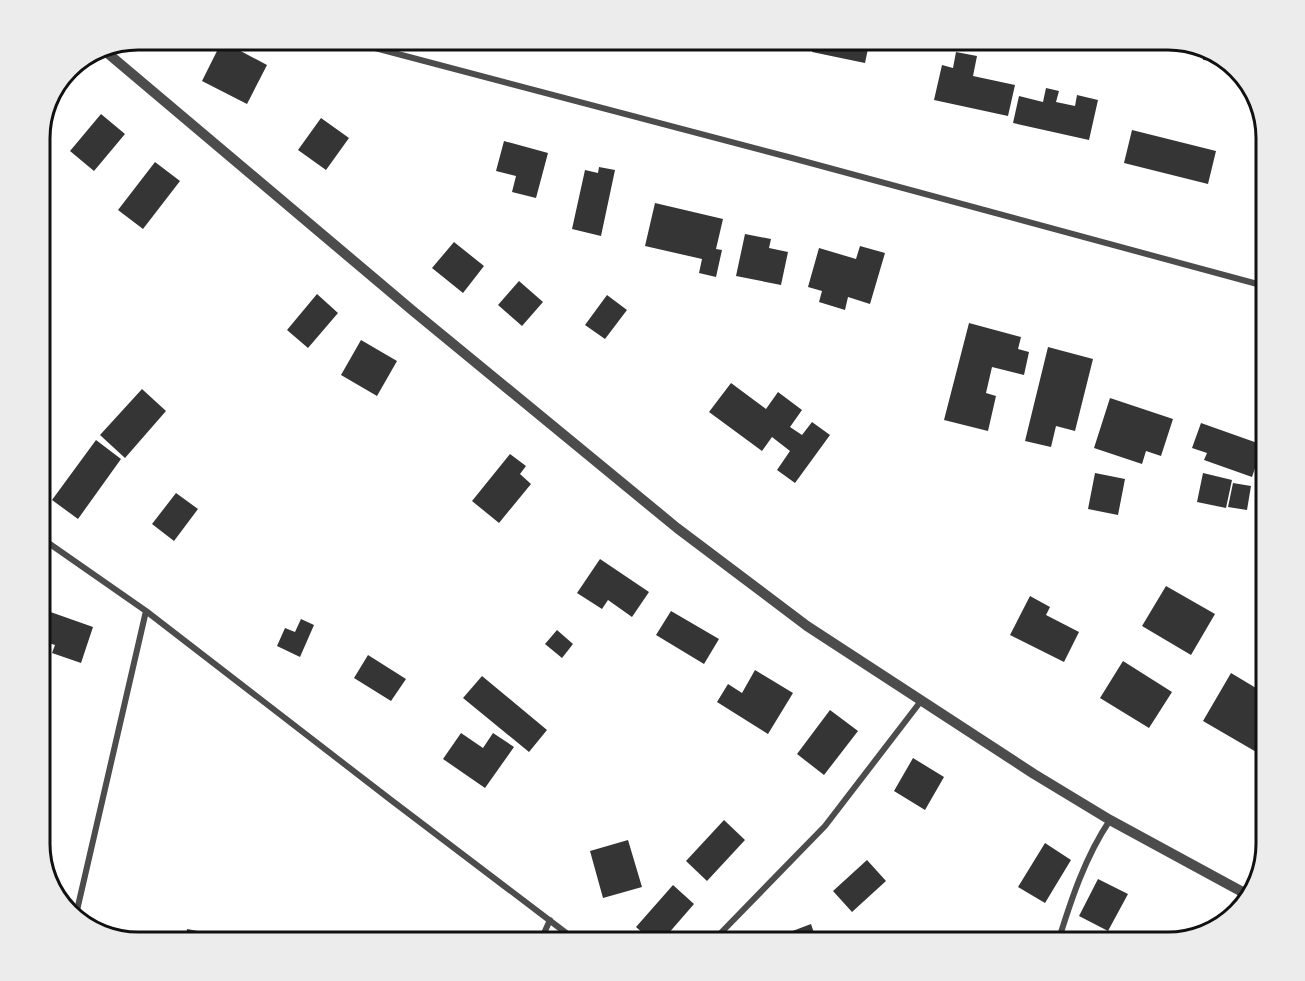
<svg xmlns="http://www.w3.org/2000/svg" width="1305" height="981" viewBox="0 0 1305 981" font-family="'PT Sans',sans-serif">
  <rect width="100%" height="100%" fill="#fff"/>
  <!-- building -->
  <path fill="#353535" d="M707,39H762L759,51Z
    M815,39H870L865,63L812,52Z
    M222,41L267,65L247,104L202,81Z
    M956,52L977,56L973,76L1015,85L1008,116L934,100L942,65L953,68Z
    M1204,52L1228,60L1230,62L1203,60Z
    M1046,88L1059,91L1056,102L1075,106L1077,95L1098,100L1089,140L1013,123L1019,96L1043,102Z
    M101,114L125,134L94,171L70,151Z
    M321,118L349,138L326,170L298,150Z
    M1132,130L1216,151L1208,184L1124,163Z
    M504,141L548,153L536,198L512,192L516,176L496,171Z
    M155,162L180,181L143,229L118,210Z
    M599,167L615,170L601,236L572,229L585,170L598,173Z
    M655,203L723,219L716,249L722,250L716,277L699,273L702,259L645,246Z
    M745,234L771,239L769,248L788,252L781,285L736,276Z
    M454,242L484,266L463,293L432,268Z
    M860,246L885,253L870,304L848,297L845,310L819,302L822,291L808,287L819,248L856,259Z
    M519,281L543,302L522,326L498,305Z
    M317,294L338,313L308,348L287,330Z
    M607,295L627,310L605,339L585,325Z
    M969,323L1021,337L1018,349L1029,352L1024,375L992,367L986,393L996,396L988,431L944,420Z
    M361,340L397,361L377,396L341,375Z
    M1048,347L1093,359L1075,431L1056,426L1051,447L1025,441Z
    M731,383L766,409L778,392L802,410L790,427L802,435L812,422L830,435L795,483L777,470L790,451L772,437L762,451L709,412Z
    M142,389L166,411L125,458L100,435Z
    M1110,398L1173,419L1161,456L1146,451L1142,464L1094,448Z
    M1201,423L1263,445L1252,477L1204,460L1207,453L1192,448Z
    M96,440L121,459L78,519L52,500Z
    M510,454L526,466L520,474L531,484L499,523L472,501Z
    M1095,473L1125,479L1118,515L1088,509Z
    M1203,473L1232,480L1226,508L1197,502Z
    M1233,483L1251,486L1247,510L1228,507Z
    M176,493L198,509L174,541L152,524Z
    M600,559L649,592L632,617L608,600L602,609L577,593Z
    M1166,586L1215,614L1191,655L1142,626Z
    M1030,596L1050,607L1046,615L1079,632L1064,662L1010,635Z
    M42,609L93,627L81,663L52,653L55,645L39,640V618Z
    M671,611L719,639L704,664L656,635Z
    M301,619L314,625L300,657L277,646L285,628L295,632Z
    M557,630L573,644L562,658L545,644Z
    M368,655L406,679L391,701L354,678Z
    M1123,661L1172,692L1149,728L1100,698Z
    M755,670L793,693L768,734L717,702L728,684L742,693Z
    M1231,673L1266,694V711L1261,719L1266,722V739L1258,753L1203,721Z
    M482,676L547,730L529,752L463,698Z
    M830,710L858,731L824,775L797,754Z
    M461,733L483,748L493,733L514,747L485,788L443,759Z
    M913,758L944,777L925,810L894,791Z
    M724,820L745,840L707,881L686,861Z
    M628,840L642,887L603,898L590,851Z
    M1045,843L1071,860L1045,903L1018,887Z
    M867,860L886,881L852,912L833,891Z
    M1098,879L1128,894L1108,931L1079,916Z
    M673,885L694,904L661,942H653L636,927Z
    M811,924L817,942H775L774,938Z
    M187,929L229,937L228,942H185Z"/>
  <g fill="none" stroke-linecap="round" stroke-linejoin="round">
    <!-- minor -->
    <path stroke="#4c4c4c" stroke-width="6" d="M341,39L792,158L1261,285L1266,287
      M1261,285L1266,261
      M39,540L47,542L146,611L391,800L578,942
      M75,919L146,611
      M540,942L550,920
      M712,942L825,826L921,701
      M1058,942C1071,900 1085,857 1110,820"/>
    <!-- tertiary -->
    <path stroke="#4c4c4c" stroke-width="10" d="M105,51L413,311L677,528L807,626L1034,774L1110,820L1248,895"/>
  </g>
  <!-- crop -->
  <path d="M0 0H1305V981H0ZM138 50H1168A88 88 0 0 1 1256 138V844A88 88 0 0 1 1168 932H138A88 88 0 0 1 50 844V138A88 88 0 0 1 138 50Z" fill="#ececec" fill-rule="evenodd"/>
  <path fill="none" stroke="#111" stroke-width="3" d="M138 50H1168A88 88 0 0 1 1256 138V844A88 88 0 0 1 1168 932H138A88 88 0 0 1 50 844V138A88 88 0 0 1 138 50Z"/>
</svg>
